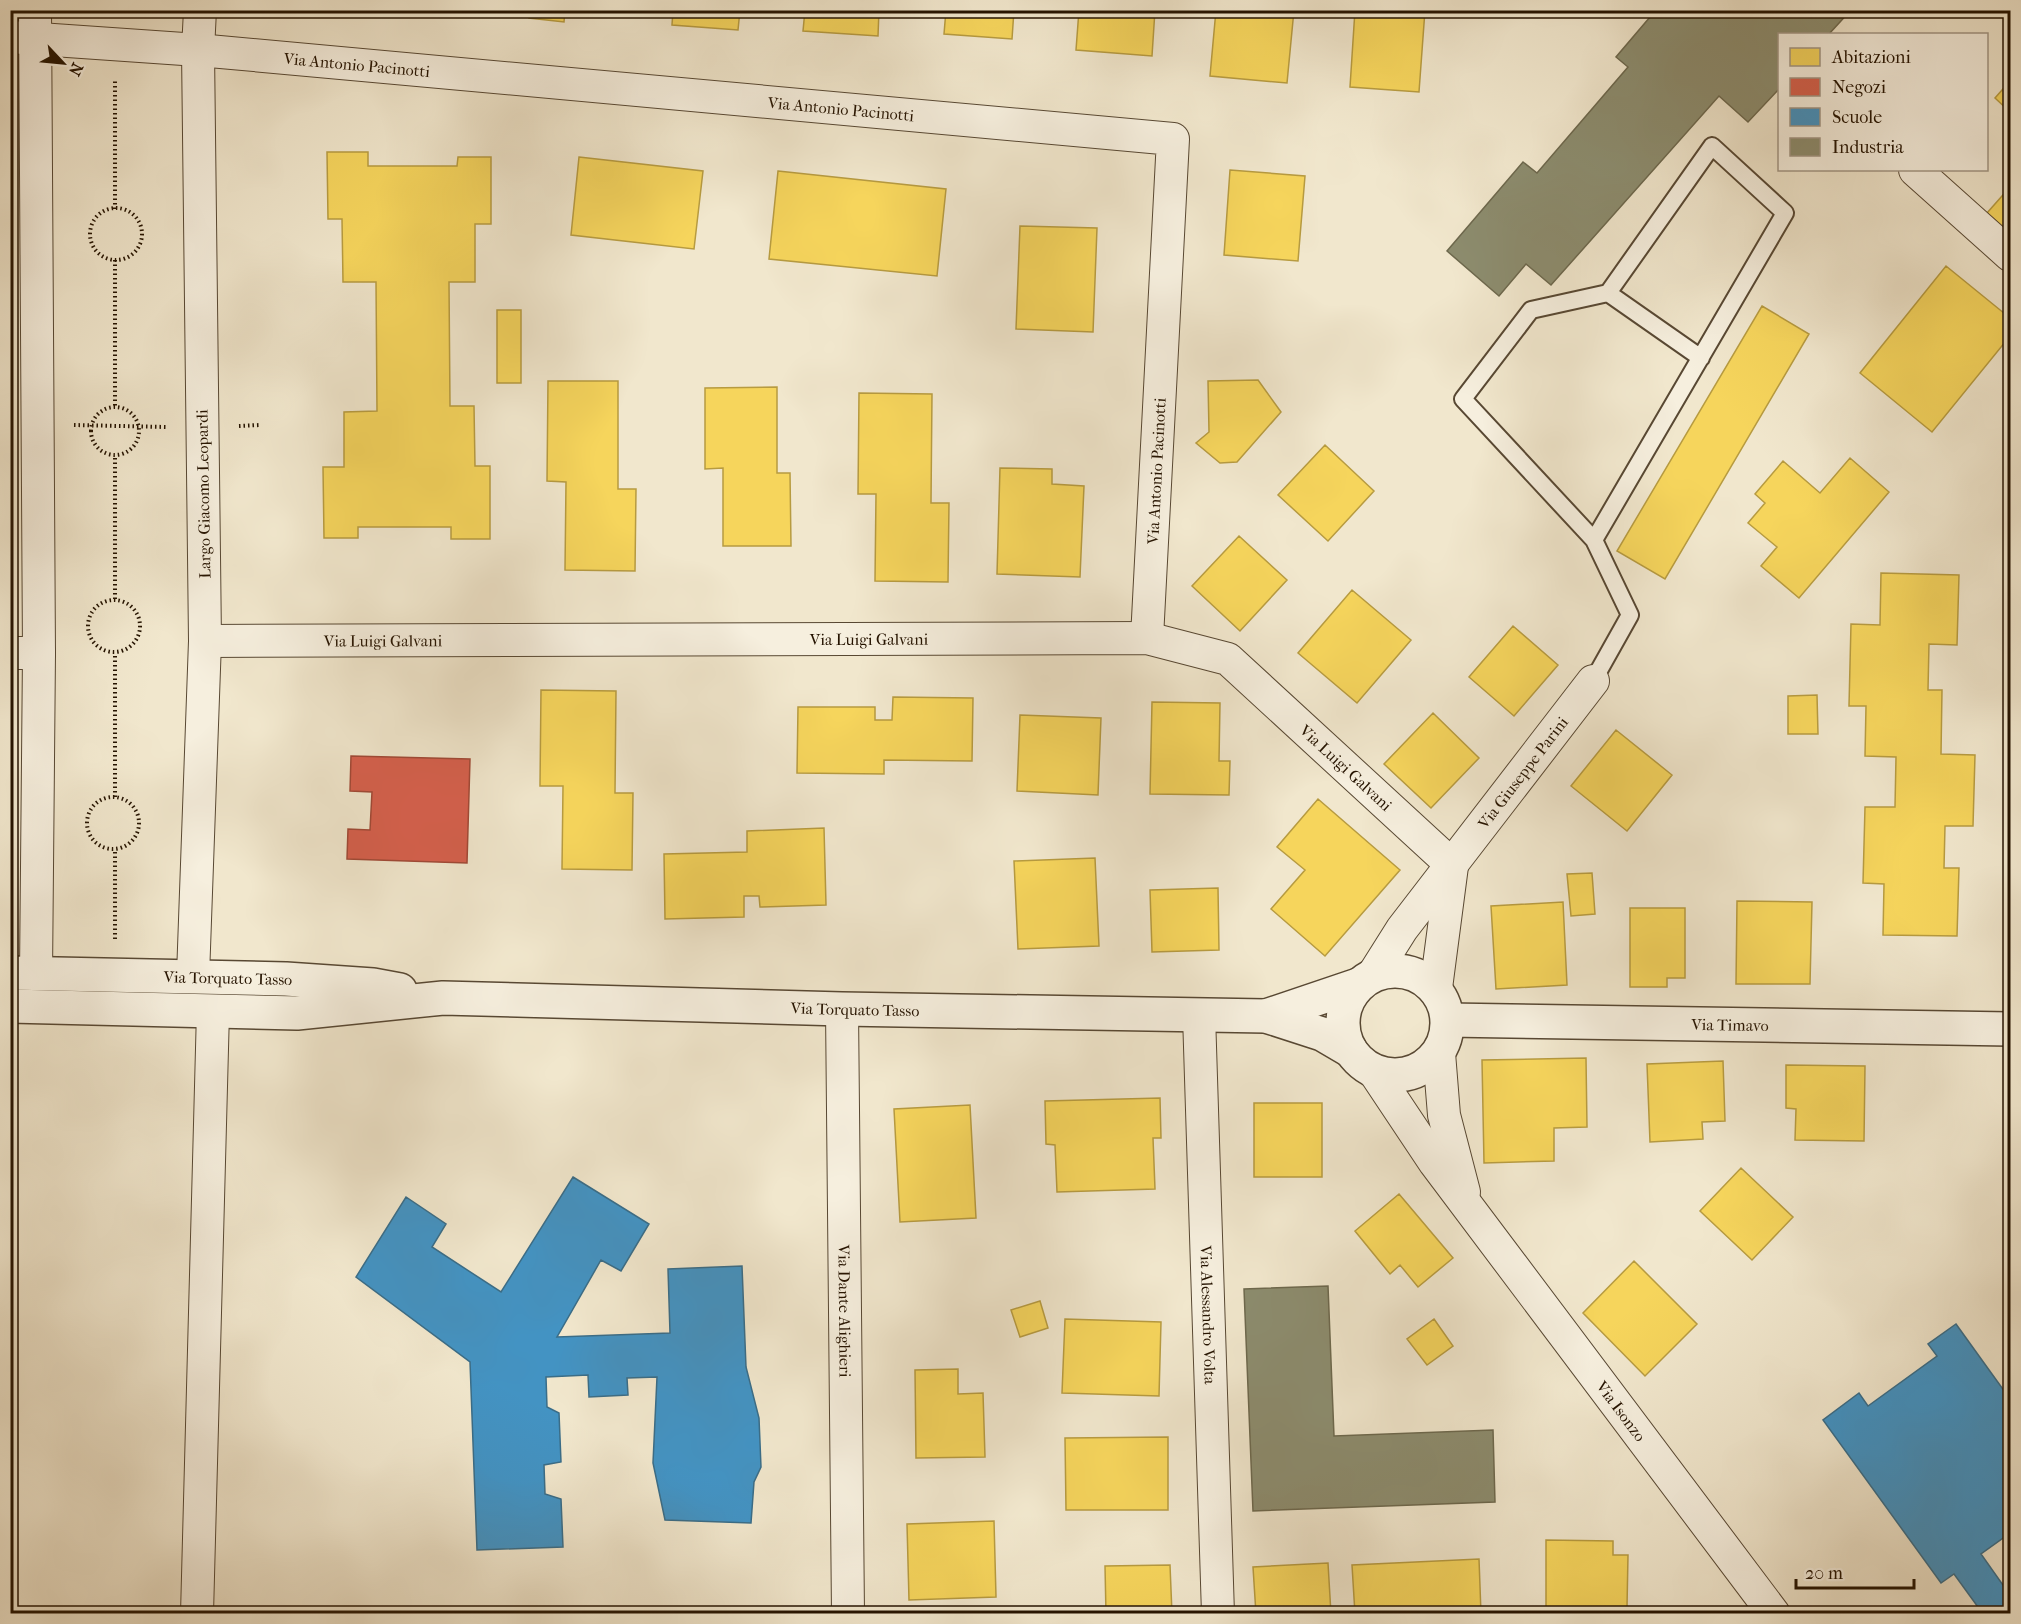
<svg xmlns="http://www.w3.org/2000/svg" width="2021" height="1624" viewBox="0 0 2021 1624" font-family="'IM FELL French Canon',serif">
  <rect width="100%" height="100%" fill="#f1e7cd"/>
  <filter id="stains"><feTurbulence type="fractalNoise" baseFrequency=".00333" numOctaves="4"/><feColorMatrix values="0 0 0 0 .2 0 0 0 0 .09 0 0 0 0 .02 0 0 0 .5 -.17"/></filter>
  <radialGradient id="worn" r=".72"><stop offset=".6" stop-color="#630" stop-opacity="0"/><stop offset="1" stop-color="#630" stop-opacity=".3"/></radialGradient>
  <!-- homes -->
  <path fill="#f6d55c" stroke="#b79b40" stroke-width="1.5" d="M530,10H565L564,22L529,18Z
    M568,10H605V14Z
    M673,10H740L738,30L672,25Z
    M805,10H879L878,36L803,31Z
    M946,10H1014L1012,39L944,34Z
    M1079,10H1155L1152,56L1076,50Z
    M1216,10H1294L1287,83L1210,76Z
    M1355,10H1425L1419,92L1350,87Z
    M2010,81V112L1995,98Z
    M327,152H368V166H457L458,157H491V224H475V282H449L450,406H474L475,466H490V539H451V527H358V538H324L323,467H344V412L377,411L376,282H343L342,219H328Z
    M579,157L703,171L694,249L571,235Z
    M1230,170L1305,176L1298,261L1224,255Z
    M778,171L946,189L937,276L769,259Z
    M2010,187V233L1987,213Z
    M1020,226L1097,228L1093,332L1016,329Z
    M1946,266L2010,318V336L1932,432L1860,373Z
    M1762,306L1809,334L1665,579L1617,551Z
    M497,310H521V383H497Z
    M1258,380L1281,412L1237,462L1220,463L1196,443L1209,432L1208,381Z
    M548,381H618V489H636L635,571L565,570L566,482L547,481Z
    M777,387V473H790L791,546H723V468L705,469V388Z
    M859,393L932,394L931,503H949L948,582L875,581L876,494H858Z
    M1325,445L1374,491L1328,541L1278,495Z
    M1850,458L1889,492L1799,598L1761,566L1777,547L1748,523L1765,503L1755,494L1783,461L1820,493Z
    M1000,468L1052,469V484L1084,486L1080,577L997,574Z
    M1239,536L1287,580L1240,631L1192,586Z
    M1881,573L1959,575L1957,645L1929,644L1928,690H1942L1941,754L1975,755L1973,826H1945L1944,868H1959L1957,936L1883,935L1884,884L1863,883L1865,807H1895L1896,757L1865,756L1866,706H1849L1851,624L1880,625Z
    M1352,590L1411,640L1357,703L1298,653Z
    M1513,626L1558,665L1514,716L1469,677Z
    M541,690L616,691L615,793H633L632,870L562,869L563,786H540Z
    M1817,695L1818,734H1788V696Z
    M893,697L973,698L972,761L884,760V774L797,773L798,707H875V720H892Z
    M1152,702L1220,703L1219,761H1230L1229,795L1150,794Z
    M1433,713L1479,758L1431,808L1384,764Z
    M1020,715L1101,718L1098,795L1017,791Z
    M1616,730L1672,775L1627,831L1571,786Z
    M1318,799L1400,870L1325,956L1271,909L1305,870L1277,847Z
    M824,828L826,905L760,907L759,896H744V917L665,919L664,854L747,852V831Z
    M1095,858L1099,946L1018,949L1014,861Z
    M1592,873L1595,914L1571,916L1567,874Z
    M1218,888L1219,950L1152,952L1150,890Z
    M1737,901L1812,902L1810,984H1736Z
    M1563,902L1567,985L1496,989L1491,906Z
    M1630,908H1685V978H1667V987H1630Z
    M1586,1058L1587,1127L1554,1128V1161L1484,1163L1482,1060Z
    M1723,1061L1725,1121L1702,1122L1703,1139L1650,1142L1647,1064Z
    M1786,1065L1865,1066L1864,1141L1795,1140L1796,1109L1786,1108Z
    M1160,1098L1161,1138H1153L1155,1189L1057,1192L1055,1145L1046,1144L1045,1101Z
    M1254,1103H1322V1177H1254Z
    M970,1105L976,1218L900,1222L894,1109Z
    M1741,1168L1793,1217L1752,1260L1700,1211Z
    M1399,1194L1453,1258L1418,1287L1400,1265L1390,1274L1355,1231Z
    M1634,1261L1697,1324L1645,1376L1583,1313Z
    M1040,1301L1048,1328L1020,1337L1011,1310Z
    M1065,1319L1161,1322L1159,1396L1062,1393Z
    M1434,1319L1453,1346L1427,1365L1407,1339Z
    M958,1369V1394L983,1393L985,1457L916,1458L915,1370Z
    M1168,1437V1510H1066L1065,1438Z
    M994,1521L996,1597L909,1600L907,1524Z
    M1546,1540L1613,1541V1555H1628L1627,1607H1611L1610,1614H1546Z
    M1479,1559L1481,1614H1355L1352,1565Z
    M1328,1563L1331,1614H1256L1253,1567Z
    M1170,1565L1172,1614H1106L1105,1566Z
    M1691,1607L1697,1614H1684Z"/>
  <!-- shops -->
  <path fill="#d6604d" stroke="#a14936" stroke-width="1.5" d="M351,756L470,759L467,863L347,859L348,829L370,830L372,792L350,791Z"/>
  <!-- schools -->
  <path fill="#4393c3" stroke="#3a6d88" stroke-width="1.5" d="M573,1177L649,1224L621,1271L601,1260L557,1337L670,1333L668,1269L742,1266L746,1367L759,1418L761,1467L754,1482L751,1523L665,1520L653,1463L657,1377L627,1378L628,1395L589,1397L588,1375L546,1377L547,1407L559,1413L561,1462L544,1465L545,1494L561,1499L563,1547L477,1550L470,1362L356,1277L406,1197L446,1224L432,1247L501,1292Z
    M1956,1324L2010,1399V1533L1981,1554L2010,1595V1614H1983L1954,1574L1941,1583L1823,1420L1859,1393L1868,1406L1937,1356L1928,1344Z"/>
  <!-- industry -->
  <path fill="#8c8c6e" stroke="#6d684d" stroke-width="1.5" d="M1642,10H1851L1829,34H1780V88L1748,122L1719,96L1551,285L1526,264L1499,296L1447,251L1523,162L1537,173L1628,67L1616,57L1650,17Z
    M1328,1286L1334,1436L1493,1430L1495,1502L1253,1511L1244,1289Z"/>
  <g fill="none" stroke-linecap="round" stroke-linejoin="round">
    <!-- service casing -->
    <g stroke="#584833" stroke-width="20">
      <path id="service" d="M1608,293L1701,358
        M1593,681L1630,615L1594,540L1785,213L1712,146L1608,293L1531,310L1463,399L1594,540"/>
    </g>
    <!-- minor casing -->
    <g stroke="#584833" stroke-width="34">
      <g id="minor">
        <path d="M35,10L39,653L36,974"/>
        <path id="s1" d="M10,37L198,50L1173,139L1147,638"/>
        <path d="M1915,170L2010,255"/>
        <path id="s2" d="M205,641L1147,638L1228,659L1452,865"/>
        <path d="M10,653H39"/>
        <path id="s3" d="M1373,975L1402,929L1593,681"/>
        <path d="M193,976L205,641L198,50L200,10"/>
        <path d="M1436,988L1452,866"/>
        <path id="s4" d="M842,1009L848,1614"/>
        <path id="s5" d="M1199,1015L1218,1614"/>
        <path d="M1439,1053L1444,1115L1464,1192"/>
        <path id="s6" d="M1373,1070L1435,1163L1774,1614"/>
        <path d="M197,1614L213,1011"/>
      </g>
    </g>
    <!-- tertiary casing -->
    <g stroke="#584833" stroke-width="36">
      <g id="tertiary">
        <circle cx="1395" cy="1023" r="52"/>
        <path id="s7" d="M10,973L286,979L373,985L400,990"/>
        <path id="s8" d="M10,1006L297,1013L443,998L842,1009L1266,1016L1322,1034L1351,1051"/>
        <path d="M1266,1016L1358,985"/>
        <path id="s9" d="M1448,1020L2010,1029"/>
      </g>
    </g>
    <!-- path -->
    <path stroke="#251300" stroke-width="4" stroke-dasharray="1.5 3" stroke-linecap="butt" d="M90 234a26 26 0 1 1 52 0a26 26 0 1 1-52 0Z
      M115,209V81
      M115,260V406
      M91 431a24 24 0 1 1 48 0a24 24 0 1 1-48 0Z
      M74,425L166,427
      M239,426L260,425
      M115,599V455
      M88 626a26 26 0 1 1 52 0a26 26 0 1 1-52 0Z
      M115,797V653
      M87 823a26 26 0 1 1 52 0a26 26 0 1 1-52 0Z
      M115,939V849"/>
    <!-- service -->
    <use href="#service" stroke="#f6efde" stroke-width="16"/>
    <!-- minor -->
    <use href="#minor" stroke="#f6efde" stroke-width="32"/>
    <!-- tertiary -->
    <use href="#tertiary" stroke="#f6efde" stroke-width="33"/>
  </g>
  <g text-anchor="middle" stroke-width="6" stroke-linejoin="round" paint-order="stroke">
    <!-- street labels -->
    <g font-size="16" fill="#251300" stroke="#f6efde">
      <text dy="6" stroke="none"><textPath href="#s1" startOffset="348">Via Antonio Pacinotti</textPath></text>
      <text dy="6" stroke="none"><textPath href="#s1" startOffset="834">Via Antonio Pacinotti</textPath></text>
      <text transform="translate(1156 471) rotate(-87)" y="6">Via Antonio Pacinotti</text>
      <text transform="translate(203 494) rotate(-91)" y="6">Largo Giacomo Leopardi</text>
      <text dy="6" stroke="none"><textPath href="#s2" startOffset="664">Via Luigi Galvani</textPath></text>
      <text dy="6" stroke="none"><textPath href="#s2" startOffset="178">Via Luigi Galvani</textPath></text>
      <text dy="6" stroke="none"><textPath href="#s2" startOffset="1186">Via Luigi Galvani</textPath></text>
      <text dy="6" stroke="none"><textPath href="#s3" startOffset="252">Via Giuseppe Parini</textPath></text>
      <text dy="6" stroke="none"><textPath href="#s7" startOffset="218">Via Torquato Tasso</textPath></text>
      <text dy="6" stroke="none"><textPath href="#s8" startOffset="846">Via Torquato Tasso</textPath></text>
      <text dy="6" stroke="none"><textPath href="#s9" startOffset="282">Via Timavo</textPath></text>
      <text dy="6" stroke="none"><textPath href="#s4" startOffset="302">Via Dante Alighieri</textPath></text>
      <text dy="6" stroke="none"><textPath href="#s5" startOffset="300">Via Alessandro Volta</textPath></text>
      <text dy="6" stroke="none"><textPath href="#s6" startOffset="422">Via Isonzo</textPath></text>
    </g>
  </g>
  <!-- margin -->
  <rect width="2021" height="1624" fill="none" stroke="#f1e7cd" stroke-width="36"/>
  <rect x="12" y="12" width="1997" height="1600" fill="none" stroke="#251300" stroke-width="3"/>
  <rect x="18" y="18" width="1985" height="1588" fill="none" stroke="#251300" stroke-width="1.5"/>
  <!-- legend -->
  <rect x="1778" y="33" width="210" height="138" fill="#f6efde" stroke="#a29785" stroke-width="1.5"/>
  <rect x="1790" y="48" width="30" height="18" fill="#f6d55c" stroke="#a29785" stroke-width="1.5"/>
  <text x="1832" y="63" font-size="18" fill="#251300">Abitazioni</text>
  <rect x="1790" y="78" width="30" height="18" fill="#d6604d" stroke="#a29785" stroke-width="1.5"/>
  <text x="1832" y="93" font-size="18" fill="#251300">Negozi</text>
  <rect x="1790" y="108" width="30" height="18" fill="#4393c3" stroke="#a29785" stroke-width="1.5"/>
  <text x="1832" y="123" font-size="18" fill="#251300">Scuole</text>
  <rect x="1790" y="138" width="30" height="18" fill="#8c8c6e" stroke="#a29785" stroke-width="1.5"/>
  <text x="1832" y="153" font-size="18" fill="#251300">Industria</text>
  <!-- north arrow -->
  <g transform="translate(63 63) rotate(116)" stroke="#f6efde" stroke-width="4.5" paint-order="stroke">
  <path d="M0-4.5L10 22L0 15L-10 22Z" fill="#251300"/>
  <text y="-9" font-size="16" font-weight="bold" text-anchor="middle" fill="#251300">N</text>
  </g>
  <!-- scale -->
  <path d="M1796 1579v9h118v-9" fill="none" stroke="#251300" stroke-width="3"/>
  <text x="1805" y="1579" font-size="18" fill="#251300" stroke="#f6efde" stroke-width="4.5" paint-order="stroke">20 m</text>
  <rect width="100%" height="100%" filter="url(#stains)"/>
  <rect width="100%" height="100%" fill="url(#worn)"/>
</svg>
